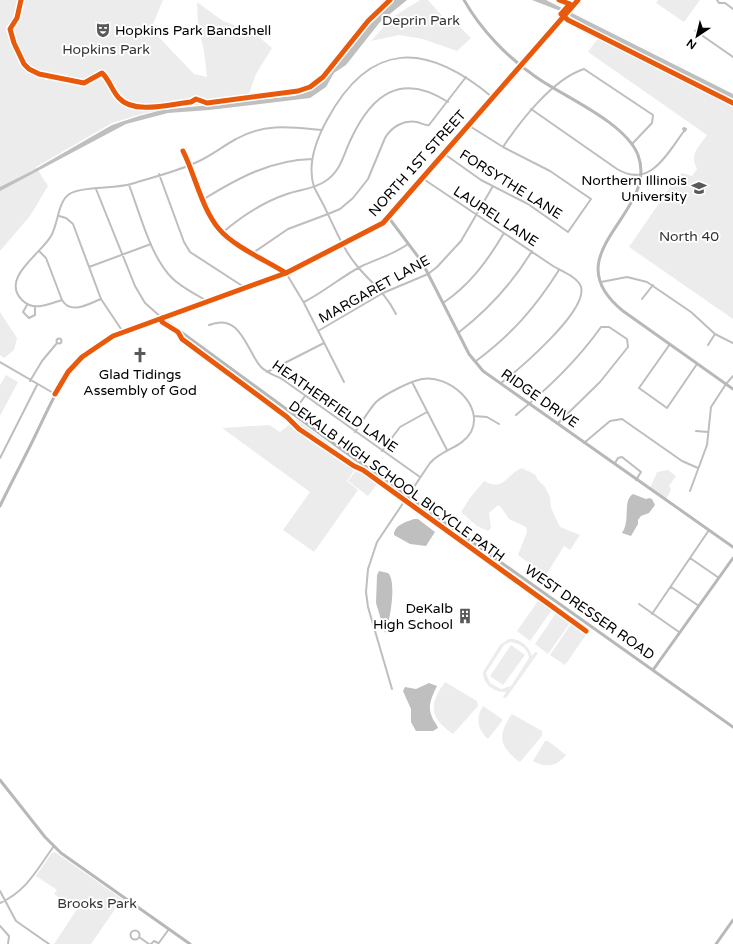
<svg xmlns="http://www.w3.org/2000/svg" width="733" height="944" viewBox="0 0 733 944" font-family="'Varela Round',sans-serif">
  <rect width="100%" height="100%" fill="#fff"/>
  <!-- green -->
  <path fill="#ececec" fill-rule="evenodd" d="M0,0H163L151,29L194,74L207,77L204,51L198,26L197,2L223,21L253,32L272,48L256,74L248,97L145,113L112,123L36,167L48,186L30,216L0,251Z
    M420,0H428L451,26L456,23L471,38L457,51L423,39L399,35L371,41L393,17Z
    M658,0H700L684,22L656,3Z
    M601,34L733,100V319L629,247L677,177L682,173L692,176L697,169C689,154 698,148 707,135L588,52Z
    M0,312L17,338L14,350L4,358L0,355Z
    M6,375L18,382L0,416V385Z
    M296,419L358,465L347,481L358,490L314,552L283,530L310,492L222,428L269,425L280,432Z
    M522,468L536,475L537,479L545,487L550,497L551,508L560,527L580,535L570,550L564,546L546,575L518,555L527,532L526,527L509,519L500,506H497L489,513L491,528L488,531L477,526L461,512L470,498L484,481C505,492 506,474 522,468Z
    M357,469L378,483L368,496L348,481Z
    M668,470L676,476L669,486L671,490L666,499L650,488L657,472Z
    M538,601L552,610L530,641L517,631Z
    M556,613L570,623L548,654L535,644Z
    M571,624L586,635L565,665L550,655Z
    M509,639C520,638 529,646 532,656L535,652L538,653L506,698L503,697L506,692C494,692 483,685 483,672L500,645ZM510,642C519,643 528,648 529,658L511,686L501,689L490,683L486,673L504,645Z
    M511,645L525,655L503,685L490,676Z
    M445,682L477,701L478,706L453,734C430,718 428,705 445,682Z
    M483,706L502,719V721L488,739C478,730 475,718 483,706Z
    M512,714L542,731V736L520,762C499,747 497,735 512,714Z
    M545,741H548L566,755C557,767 545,768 533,761Z
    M55,852L122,899L91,944H54L79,906L75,903L73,907L54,894L57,890L36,876L51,854Z"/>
  <!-- water -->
  <path fill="#bfbfbf" d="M394,0H407L380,22L346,65L334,73L326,87L310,98L209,110L168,113L126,124L0,191V187L32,171L112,125L139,116L162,110L294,96C299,94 305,94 309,91C343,68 361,24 394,0Z
    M532,0H546L733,94V100L601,34L563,12Z
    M633,494L646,499L649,498L652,499L655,505L649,513L641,516L638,520V524L631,536L622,533C631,520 622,501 633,494Z
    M414,519H418L435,532L426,546L410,544L394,535C394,525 406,522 414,519Z
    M379,571L388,573C397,581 390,622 385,633L376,603L377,575Z
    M429,683L437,686C432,697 427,705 432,717C433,721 437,724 438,728L433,731H416L411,722V709L403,691L405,687L416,689Z"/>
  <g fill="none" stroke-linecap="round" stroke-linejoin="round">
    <!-- street -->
    <path stroke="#bebebe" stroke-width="2" d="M717,0L719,3H725L733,9
      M695,31L698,29L700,34L733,57
      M531,109L617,169C650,189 667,154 684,131
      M684,128L686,129L685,131L683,129Z
      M503,147C521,120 553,79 584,69L653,115L652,123L632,144
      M183,151L212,220L220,231L231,240L286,273L304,303L344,382
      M443,153L481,180L528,204L568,232L591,199L550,171L503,147L468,125
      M159,174L184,242L190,252L247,289
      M422,178L553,266C561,271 578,277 581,287C588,311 518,370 501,383
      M129,185C140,213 150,256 172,278C182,288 196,294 208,302
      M96,189L135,286L145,303L162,318
      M204,199C238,178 271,160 312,159
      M59,216L66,218L73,224L101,299L123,332
      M222,233C242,216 263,202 287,194C299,190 313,189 324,182C341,172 343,155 351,139C372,94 401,72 448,102
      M40,252L46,258L62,300C71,315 88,304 101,299
      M253,253L288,229L328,214L340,209L353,198L368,179L385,138C392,126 404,120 417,122C421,123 425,126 429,125L466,77
      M89,267L151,244
      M601,282L627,277L647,282L691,312L715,334L733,343
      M642,299L653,285
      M62,300C48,304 34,312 22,300C0,278 41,254 51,236C58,224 58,203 68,195C79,186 115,189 131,184C153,177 176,172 197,162C211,156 223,146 236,139C264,123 291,127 322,130
      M304,302C324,292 341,277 360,267C376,259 393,255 408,244
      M443,303C470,285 488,260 504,233
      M27,305L23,312L29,318L35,315V307
      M396,314C385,292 372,284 358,267C343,250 334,226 324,206C321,200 317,193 314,187C307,165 316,140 327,120C370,40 426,42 492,97
      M209,325C241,312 246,350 261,367C267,373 274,375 282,379L420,477
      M318,331L383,293L428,274L437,267L461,241L493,186
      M458,333C489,309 512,284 532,251
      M56.5 341a2.5 2.5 0 1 1 5 0a2.5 2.5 0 1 1-5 0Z
      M670,344L639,388L667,408L697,364
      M708,345L715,334
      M476,361C512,334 535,308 559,270
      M0,362L55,394
      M267,372L324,343
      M30,381L42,361L57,343
      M412,382L447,450
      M293,413L305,396
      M516,415C548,388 577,361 601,327H609L627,339L628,347L600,382L558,423
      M474,416L487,417L499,424
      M696,431L708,432
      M355,432C362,422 368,411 376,402C385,394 411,381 422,379C448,374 485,405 471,432C462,448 442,449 430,463L377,542L368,569L366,592L368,607L392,689
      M584,443L610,421L622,419L682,461L698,468
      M382,451L400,427L427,412
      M0,458L37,385
      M615,463L618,458L622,457L641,472L636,480
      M690,491L707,445L711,407L726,384L733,376
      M690,558L719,578
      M671,587L699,606
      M639,604L679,632
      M652,614L709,530
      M0,891L16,921L49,944
      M0,903C27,891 37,869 54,846
      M0,926L9,936L8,944
      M130.5 935a4.5 4.5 0 1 1 9 0a4.5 4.5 0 1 1-9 0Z
      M139,937L149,944
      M151,944L154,941L158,943
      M158,944L169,929"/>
    <!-- secondary -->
    <path stroke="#b8b8b8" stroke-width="3" d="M464,0C481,30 508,58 536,77C564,97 625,122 638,155C660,213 551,253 623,311L733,389
      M389,218L422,262L469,354L483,371L733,547
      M162,318L341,449L733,727
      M0,506C12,481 25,457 37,432C58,388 72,354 119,333L286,273L379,226L389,218L443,153L578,0
      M653,670L733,558
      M0,780L45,837L61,853L190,944
      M716,944L733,920"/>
    <!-- cycleway casing -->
    <g stroke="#fff" stroke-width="8">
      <path id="cycleway" d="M21,0L17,18L10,29L14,43L24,64L29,69L39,74L84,83L102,73C109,79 112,91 119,98C134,115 171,104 191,102L196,99L207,103L298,91L310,87L323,77L368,21L390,0
        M559,0L570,4L561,14L568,20L733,103
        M183,151C195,175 202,209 219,229C233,246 267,261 286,273
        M162,318V322L178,332L182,339L287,417L299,429L354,466L363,470L586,631
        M55,394L68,372L82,357L113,336L286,273L383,223L578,0"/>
    </g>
    <!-- cycleway -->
    <use href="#cycleway" stroke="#e8590c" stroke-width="5"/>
  </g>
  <!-- icons -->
  <defs>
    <g id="theatre-bare" transform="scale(1.2)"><path d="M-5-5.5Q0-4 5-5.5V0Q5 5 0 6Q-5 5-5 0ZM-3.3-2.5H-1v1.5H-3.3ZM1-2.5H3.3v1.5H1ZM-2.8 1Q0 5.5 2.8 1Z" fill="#595959" stroke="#fff" stroke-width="2.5" paint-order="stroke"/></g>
    <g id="university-bare" transform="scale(1.2)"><path d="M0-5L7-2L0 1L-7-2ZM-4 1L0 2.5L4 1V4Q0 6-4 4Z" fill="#595959" stroke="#fff" stroke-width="2.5" paint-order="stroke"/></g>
    <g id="church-bare" transform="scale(1.2)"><path d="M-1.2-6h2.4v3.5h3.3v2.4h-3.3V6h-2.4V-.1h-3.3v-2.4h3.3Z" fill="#595959" stroke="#fff" stroke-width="2.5" paint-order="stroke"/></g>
    <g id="building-bare" transform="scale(1.2)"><path d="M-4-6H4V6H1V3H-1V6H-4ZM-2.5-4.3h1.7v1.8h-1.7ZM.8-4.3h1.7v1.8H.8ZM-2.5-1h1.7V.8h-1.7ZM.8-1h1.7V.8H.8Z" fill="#595959" stroke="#fff" stroke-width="2.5" paint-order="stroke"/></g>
  </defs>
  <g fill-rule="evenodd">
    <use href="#theatre-bare" x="103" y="30"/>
    <use href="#university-bare" x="699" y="188"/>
    <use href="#church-bare" x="140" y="355"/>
    <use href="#building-bare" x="465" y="616"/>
  </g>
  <g text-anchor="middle" stroke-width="4" stroke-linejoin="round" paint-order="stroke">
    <!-- park labels -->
    <g font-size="14" fill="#333" stroke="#fff">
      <text x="421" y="25">Deprin Park</text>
      <text x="106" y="54">Hopkins Park</text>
      <text x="689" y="241">North 40</text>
      <text x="97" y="908">Brooks Park</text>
    </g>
    <!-- poi labels -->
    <g font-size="14" fill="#000" stroke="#fff" text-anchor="end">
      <text x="115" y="35" text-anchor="start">Hopkins Park Bandshell</text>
      <text x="687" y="185">Northern Illinois<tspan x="687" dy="16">University</tspan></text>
      <text x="140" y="379" text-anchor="middle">Glad Tidings<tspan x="140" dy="16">Assembly of God</tspan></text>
      <text x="453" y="613">DeKalb<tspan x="453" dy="16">High School</tspan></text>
    </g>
    <!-- street labels -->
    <g font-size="14" fill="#000" stroke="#fff">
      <text transform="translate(417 163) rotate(-48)" y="5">NORTH 1ST STREET</text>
      <text transform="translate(511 184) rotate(32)" y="5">FORSYTHE LANE</text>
      <text transform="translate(496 216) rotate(33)" y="5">LAUREL LANE</text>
      <text transform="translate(374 289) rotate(-29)" y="5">MARGARET LANE</text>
      <text transform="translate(540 398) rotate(35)" y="5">RIDGE DRIVE</text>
      <text transform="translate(335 406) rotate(35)" y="5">HEATHERFIELD LANE</text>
      <text transform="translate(397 481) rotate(36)" y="5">DEKALB HIGH SCHOOL BICYCLE PATH</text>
      <text transform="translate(590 612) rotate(35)" y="5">WEST DRESSER ROAD</text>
    </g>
  </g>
  <!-- north arrow -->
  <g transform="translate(697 36) rotate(215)" stroke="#ffffff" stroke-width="3" paint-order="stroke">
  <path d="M0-3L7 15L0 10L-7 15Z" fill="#000000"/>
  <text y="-6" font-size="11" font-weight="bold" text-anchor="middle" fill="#000000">N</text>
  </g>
</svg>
